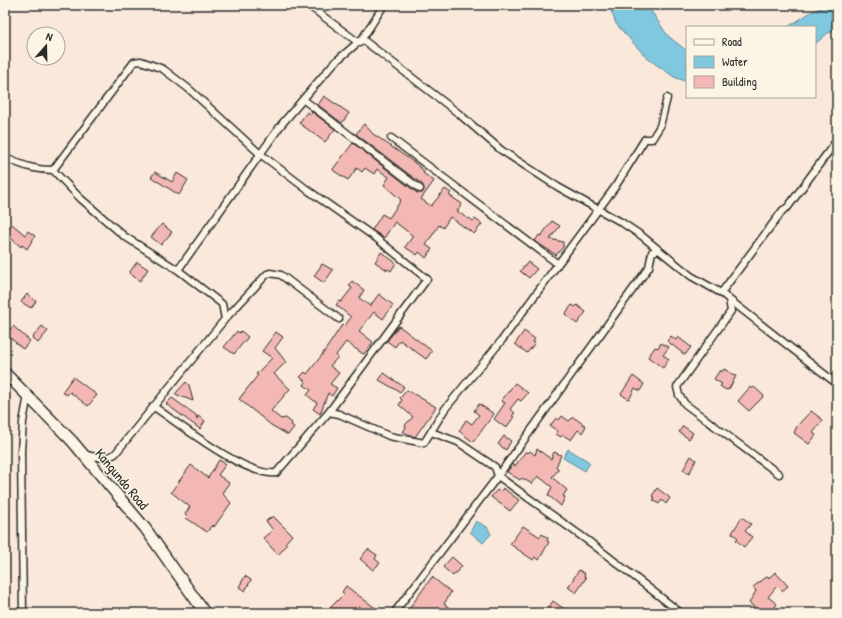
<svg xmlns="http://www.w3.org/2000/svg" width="842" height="618" viewBox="0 0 842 618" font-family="'Patrick Hand',sans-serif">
  <rect width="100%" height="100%" fill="#fae9db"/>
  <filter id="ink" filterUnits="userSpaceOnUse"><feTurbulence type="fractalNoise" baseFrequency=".025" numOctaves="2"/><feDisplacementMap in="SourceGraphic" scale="8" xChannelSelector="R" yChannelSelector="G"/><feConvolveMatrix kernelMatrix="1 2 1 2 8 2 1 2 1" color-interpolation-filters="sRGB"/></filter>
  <g filter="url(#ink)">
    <!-- water -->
    <path fill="#7fc8df" stroke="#5d8997" d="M609,5H647L668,36L687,51V82L674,77L647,58L616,24Z
      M827,5H837V30L828,33L815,44V27H788L811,12Z
      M568,449L588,461L590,463L585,471L563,458Z
      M476,521L487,527L491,534L483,543L470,532Z"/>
    <!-- building -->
    <path fill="#f4b8b4" stroke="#2b2b2b" d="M324,96L349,113L342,123L318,105Z
      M307,112L311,114L312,112L335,129L325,142L299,123Z
      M364,124L373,134L415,163L424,171L423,173L434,181L421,199L431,206L445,189L451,193L449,195L462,204L457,211L468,219L469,218L473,221L475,219L482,224L474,234L450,217L443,228L439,225L426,245L432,249L426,258L419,252L417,255L405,247L413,236L395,222L384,238L372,230L382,214L389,218L401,200L384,185L389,177L377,169L374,174L365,168L362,172L357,168L348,180L334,171L333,169L353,143L417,193H422L424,189L423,185L356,134Z
      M155,172L172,182L177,173L188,180L179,195L151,177Z
      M552,221L560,226L550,239L563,242V247L556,255L535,241L539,235L541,236Z
      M12,224L25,235L28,231L35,236L27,249L22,245L21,247L5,233Z
      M162,224L172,232L161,245L151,237Z
      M381,252L396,263L391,271L388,269L387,270L375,262Z
      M137,262L148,269L140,281L129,273Z
      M528,262L537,269L529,278L520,271Z
      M322,264L333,270L324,283L314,276Z
      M352,281L364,290L359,298L370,306L379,294L393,305L383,319L374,312L359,331L373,342L365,353L363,354L346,342L336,355L338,357L330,366L339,373L330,384L337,388L332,396L328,393L320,414L313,409L317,403L307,395L311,390L304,385L306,382L300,377L305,372L307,374L322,355L342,325L344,327L351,317L336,305L339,301L341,302L352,288L349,286Z
      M27,294L36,301L31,308L21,302Z
      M572,305L575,307L577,305L586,312L577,324L565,314Z
      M13,326L30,341L23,349L6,334Z
      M42,326L48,331L38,343L32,338Z
      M399,326L432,351L426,359L400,340L395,347L387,341Z
      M237,331L239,333L241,331L248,337L234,354L224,347Z
      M524,331L535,339L533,342L535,343L527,353L515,344Z
      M276,332L283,337L275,348L286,362L274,374L290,389L271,411L281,419L286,418L292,423L291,425L294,427L288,435L271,425L239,399L258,375L256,374L272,358L262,351Z
      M671,336L676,340L678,337L691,347L685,355L667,341Z
      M661,343L669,347L663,355L669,359L663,368L648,357L655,347L658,348Z
      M724,369L736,376L729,389L726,390L720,386L722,384L714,379L720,370L722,372Z
      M384,373L404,387L400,392L379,380Z
      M633,376L644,384L640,391L635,388L630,398L628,399L621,394Z
      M73,377L97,395L88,406L70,392L67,395L62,392Z
      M186,382L189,385L193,401L175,394Z
      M515,383L528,393L521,401L518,399L510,409L515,413L512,416L514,417L506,428L494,419L505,403L501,401Z
      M750,387L752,389L754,387L764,396L749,411L738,401Z
      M407,390L436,407L415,437L403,432L406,427L405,425L413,417L399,405L402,400L400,398Z
      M172,398L196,415L197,419L198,416L205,421L200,429L166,404Z
      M479,404L494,414L473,442L459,431L466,420L472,424L479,415L474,411Z
      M811,411L823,420L813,433L816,435L809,444L794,433L797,426Z
      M562,416L569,421L573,417L586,426L582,433L578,430L571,440L563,435L561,437L556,434L558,431L550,426L556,418L559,420Z
      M683,426L693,433L689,439L679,432Z
      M504,436L511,441L506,450L498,444Z
      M537,449L551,459L554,452L561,455L556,467L559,469L552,477L567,490L563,496L565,497L561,506L548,495L552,487L538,476L532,484L522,478L520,480L507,472L513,464L515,466L526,451L528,453L530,451L535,455Z
      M691,456L696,460L689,474L683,470Z
      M219,460L226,464L218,475L229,483L222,493L231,503L214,527L212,525L207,532L186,518L188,516L185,514L190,507L171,492L191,465L208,478Z
      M503,488L519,500L510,511L491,497L497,490L500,492Z
      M657,488L670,498L666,504L662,500L659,504L653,500L655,498L652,496Z
      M273,516L292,535L285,543L287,545L278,555L263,538L273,530L266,521Z
      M742,517L751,524L745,531L752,537L744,547L736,540L738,538L732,533Z
      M523,526L540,537L542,534L548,538L547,541L549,542L539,560L535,557L533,560L510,544Z
      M368,549L377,555L375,559L380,563L373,570L360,559Z
      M452,557L462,566L453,576L443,567Z
      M579,570L585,574L584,576L586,578L576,593L568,587Z
      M775,572L788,586L782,591L777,586L768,597L777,604L771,613H762L749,603L756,591L753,587L768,576L769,578Z
      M245,576L251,580L245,591L239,587Z
      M432,577L451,592L444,604L456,613H406Z
      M346,586L382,613H369L359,606L352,613H325L344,594L342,592Z
      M553,601L570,613H545Z"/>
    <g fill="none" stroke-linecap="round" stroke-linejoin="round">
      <!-- minor casing -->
      <g stroke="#2b2b2b" stroke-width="9">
        <path id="minor" d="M308,5L359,43
          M362,39L458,113L501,150L558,187L621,222L642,236L659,250
          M304,100L420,189
          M5,158C23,165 33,170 53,170
          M558,264L615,187L645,139H652L660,126L667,98
          M178,270L281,125L334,63L362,39L384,5
          M721,293L783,210L788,207L837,140
          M729,300L731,311L677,387L679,395L685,404L779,474
          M153,406C179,424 246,477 276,473L329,412L427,279L376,238L309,191L259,153L189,89L163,69L141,61L134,62L53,170L80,198L124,236L178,270L222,304L225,319
          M329,412L339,414L389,436L424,443L445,409L502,340L558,264L391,138
          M431,432L458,442L495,467L498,476L591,543L681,613
          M84,454C94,457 105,460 115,454L225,319L267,274L270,273L281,275L339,319
          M23,613L21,451L23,422L28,395
          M394,613L498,476L636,285L649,267L652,252L659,250L691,276L721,293L837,384"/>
      </g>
      <!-- trunk casing -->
      <g stroke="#2b2b2b" stroke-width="13">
        <path id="trunk" d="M5,373L72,441L145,528L205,613"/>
      </g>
      <!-- minor -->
      <use href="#minor" stroke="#fcf5e5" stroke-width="6"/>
      <!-- trunk -->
      <use href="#trunk" stroke="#fcf5e5" stroke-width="10"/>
    </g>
  </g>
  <g text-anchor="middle" stroke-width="3" stroke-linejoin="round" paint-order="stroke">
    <!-- street labels -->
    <g font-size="14" fill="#2b2b2b" stroke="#fcf5e5">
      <text transform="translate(122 479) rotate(50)" y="5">Kangundo Road</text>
    </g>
  </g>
  <!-- margin -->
  <rect width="842" height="618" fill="none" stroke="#fcf5e5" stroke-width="20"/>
  <rect x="10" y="10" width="822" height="598" fill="none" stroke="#2b2b2b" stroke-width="1.5" filter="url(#ink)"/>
  <!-- legend -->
  <rect x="686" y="26" width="130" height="72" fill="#fcf5e5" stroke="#a8a49b"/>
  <rect x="694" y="39" width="20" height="6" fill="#fcf5e5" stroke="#a8a49b"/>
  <text x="722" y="46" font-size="12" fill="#2b2b2b">Road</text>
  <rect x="694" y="56" width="20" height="12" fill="#7fc8df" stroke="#a8a49b"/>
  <text x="722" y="66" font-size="12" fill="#2b2b2b">Water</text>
  <rect x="694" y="76" width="20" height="12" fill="#f4b8b4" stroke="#a8a49b"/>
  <text x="722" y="86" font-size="12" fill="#2b2b2b">Building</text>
  <!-- north arrow -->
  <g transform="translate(46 46) rotate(20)"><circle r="19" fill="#fcf5e5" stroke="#a8a49b"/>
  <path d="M0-3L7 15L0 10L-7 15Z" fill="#2b2b2b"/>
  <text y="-6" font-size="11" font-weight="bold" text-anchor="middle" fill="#2b2b2b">N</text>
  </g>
</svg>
